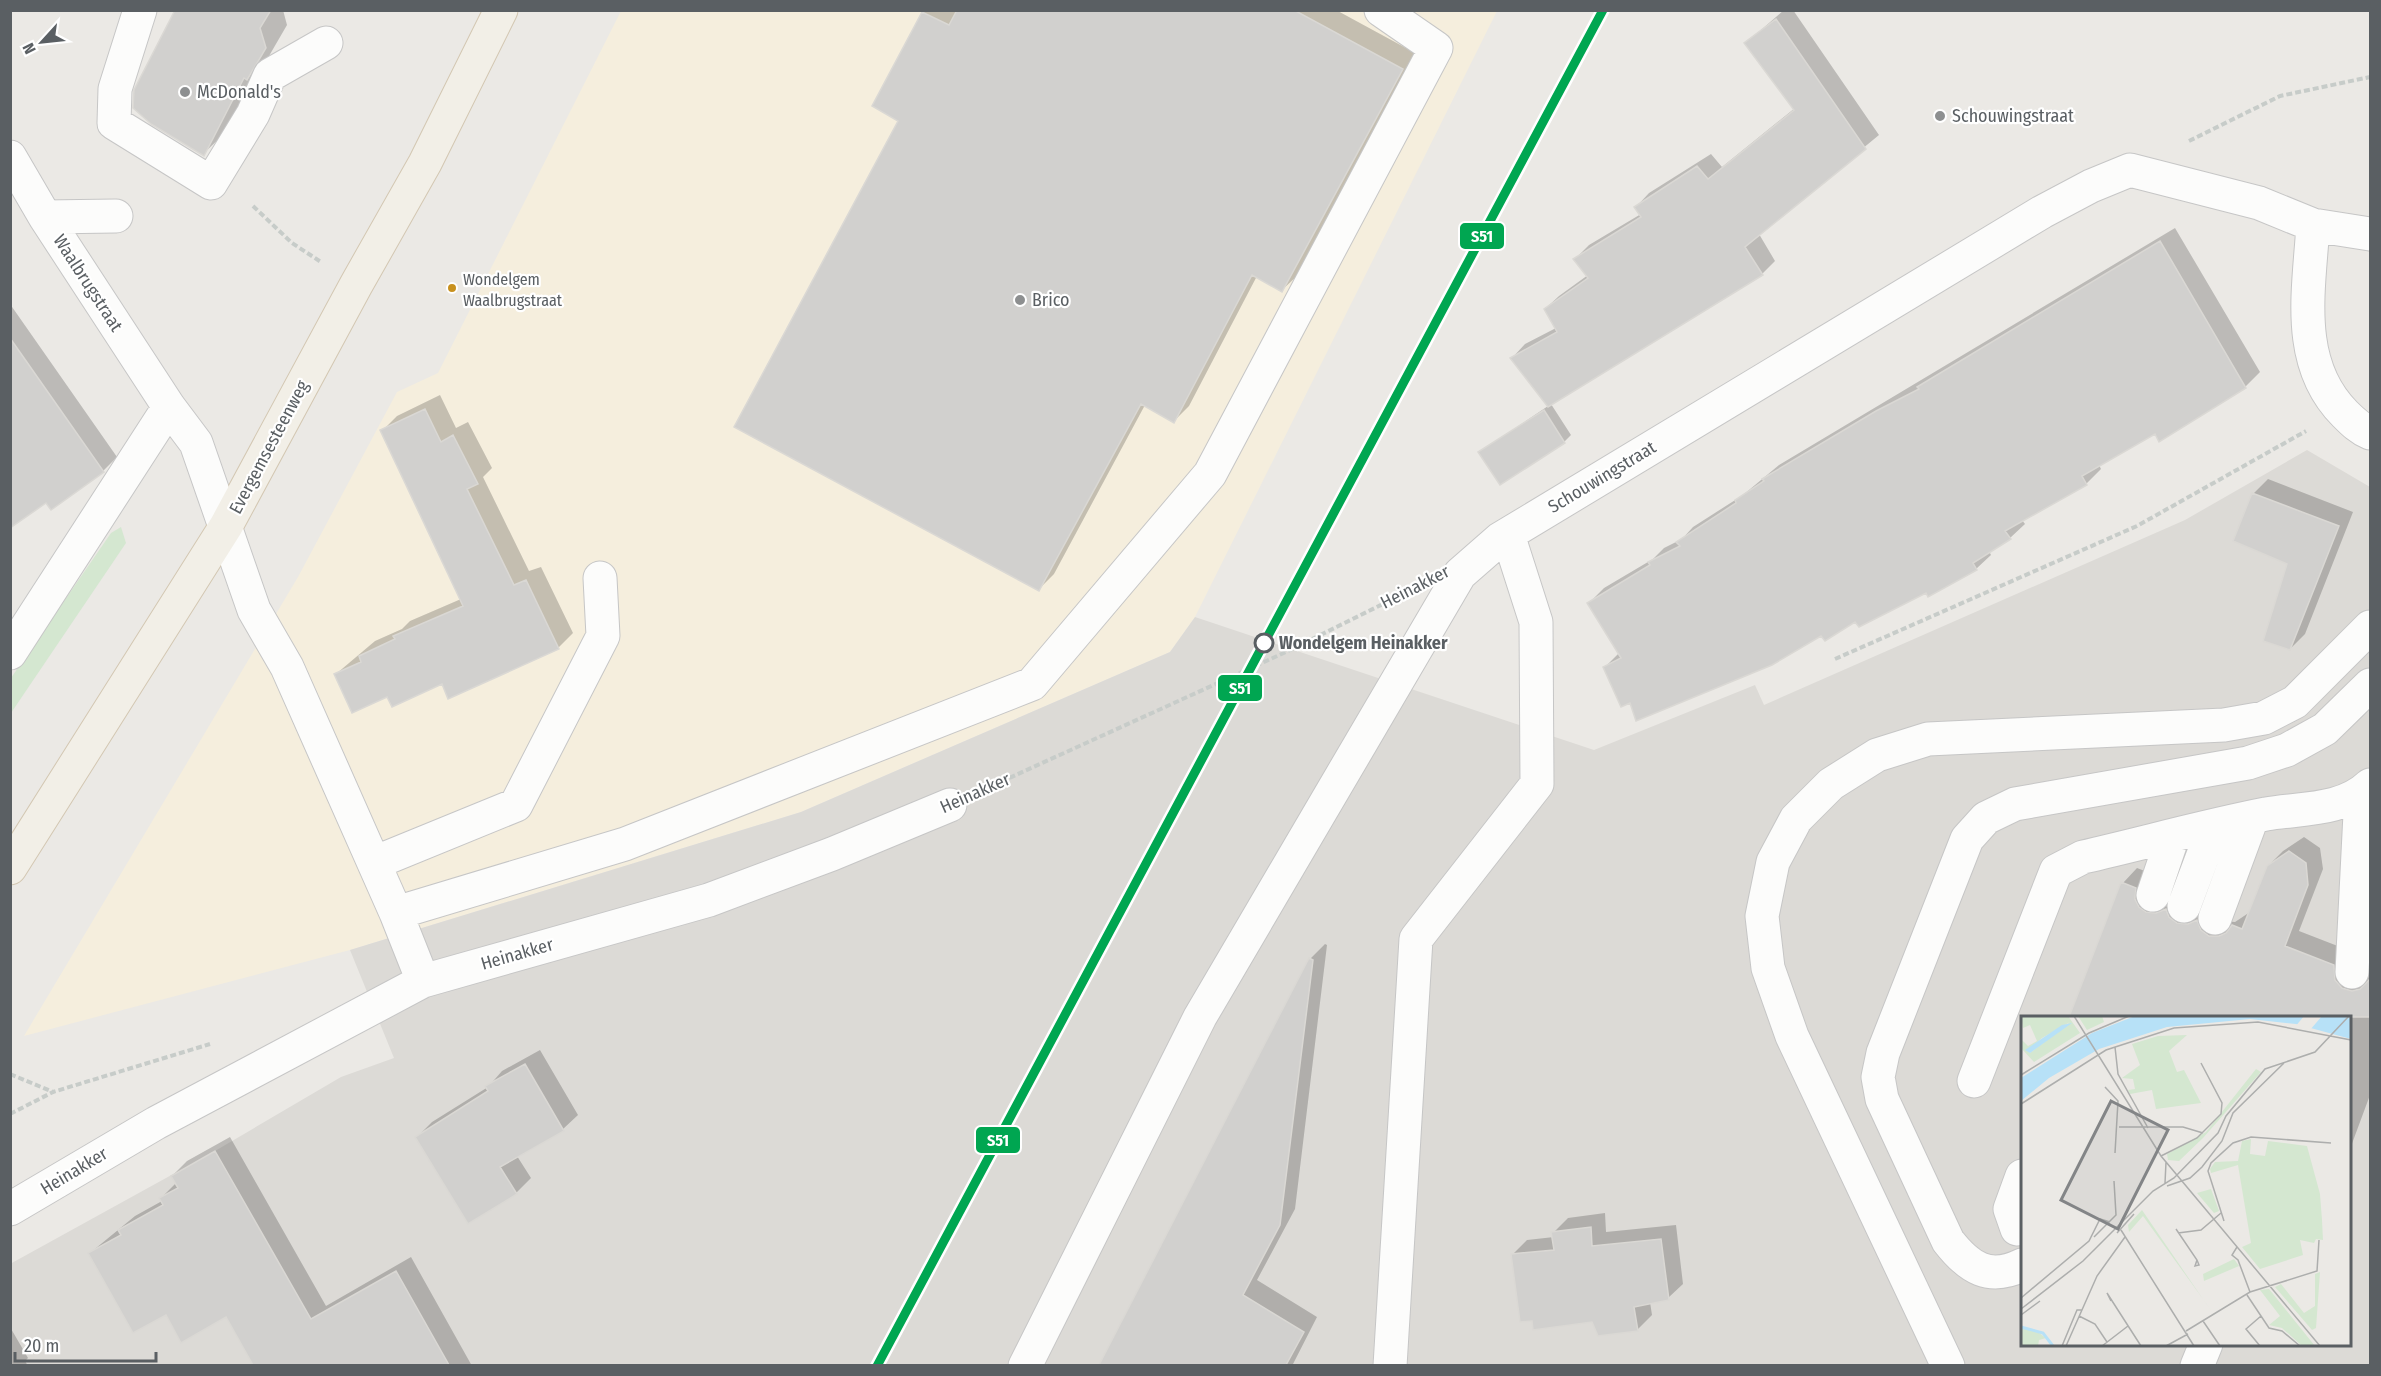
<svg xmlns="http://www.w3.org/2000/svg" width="2381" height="1376" viewBox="0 0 2381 1376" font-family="'Fira Sans Condensed',sans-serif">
  <rect width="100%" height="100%" fill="#ebe9e5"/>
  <!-- commercial -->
  <path fill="#f5eedd" d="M621,11H1497L1195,617L1170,652L801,812L350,950L24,1036L298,577L397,392L438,373Z"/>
  <!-- industrial -->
  <path fill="#dcdad6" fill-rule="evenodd" d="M2307,450L2370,487V1365L11,1366L10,1264L215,1151L341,1077L394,1058L350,950L801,812L1170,652L1195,617L1594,750L1755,685L1764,705L2185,520ZM2022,1018H2350V1344H2022Z"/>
  <!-- green -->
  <path fill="#d4e7d0" d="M121,527L126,543L11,713V678L111,533Z"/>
  <!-- shadow -->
  <path fill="#0003" d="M177,10H283L287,25L269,56L261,65L225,133L203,154Z
    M925,10H1336L1417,54L1297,276L1282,290L1257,276L1189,406L1174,421L1145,405L1054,574L1039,589L900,120L874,106Z
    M1784,10H1793L1879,135L1759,234L1775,261L1762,274L1551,404L1571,435L1564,442L1480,452L1548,406L1512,358L1525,344L1556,328L1545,309L1559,296L1588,275L1575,259L1589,245L1641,214L1636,207L1649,193L1711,154L1722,167L1795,108L1746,43Z
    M2175,228L2260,372L2245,387L2155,432L2099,465L2101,469L2086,484L2022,520L2025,524L2010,538L1989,551L1991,555L1976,569L1822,634L1631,701L1605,667L1619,653L1589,603L1604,588L1653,559L1664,548L1682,539L1693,527L1743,495L1779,465Z
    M10,304L117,457L103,471L46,501L10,510Z
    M440,395L456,428L468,422L492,468L483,477L529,571L541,567L573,633L558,648L443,682L388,695L336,674L375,641L402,629L410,621L461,599L382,431L397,416Z
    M2268,479L2353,512L2305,634L2290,649L2289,563L2253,494Z
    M2304,837L2320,848L2323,869L2299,931L2348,950L2357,974L2370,976V1095L2350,1149V1018H2070L2123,883L2137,868L2150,873L2149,884L2172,899L2192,909L2204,910L2224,921L2235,922L2250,912L2268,866L2283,851Z
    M1325,944L1327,945L1295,1209L1257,1280L1317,1317L1292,1366H1101L1310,959Z
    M540,1050L578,1115L563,1129L517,1156L531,1178L516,1193L469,1222L417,1137L432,1122L488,1087L502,1071Z
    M230,1137L326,1306L411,1257L472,1366H255L227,1315L166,1313L90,1253L135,1216L162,1201L161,1198L176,1183L172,1176L187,1161Z
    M1605,1213L1606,1232L1676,1225L1683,1284L1668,1298L1650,1302L1652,1315L1637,1330L1593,1320L1512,1255L1527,1240L1554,1237L1553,1233L1568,1218Z
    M10,1327L28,1358L25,1361L28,1366H10Z"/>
  <!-- building -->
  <path fill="#d1d0ce" stroke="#dad8d4" stroke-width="1.5" d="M175,10H271L260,28L266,48L247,80L244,78L204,156L151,124L133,108L134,90Z
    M957,10H1294L1403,69L1282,292L1252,275L1174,423L1141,404L1039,591L734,427L898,121L872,106L922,12L949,25Z
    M1776,19L1866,149L1745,247L1763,275L1548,407L1510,358L1557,332L1544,309L1588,278L1573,259L1641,217L1634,207L1697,166L1708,179L1794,110L1744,43Z
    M2160,241L2246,388L2159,442L2155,434L2082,476L2087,485L2005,531L2011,539L1973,563L1977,570L1928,597L1926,593L1859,627L1855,622L1825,641L1821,636L1772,665L1636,721L1630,703L1621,707L1603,667L1621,658L1587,603L1650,565L1648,562L1680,546L1676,542L1736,503L1735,500L1764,481L1762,479L1876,411L1919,389L1917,387Z
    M10,338L104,472L51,510L46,503L10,528Z
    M425,409L441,442L453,435L478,484L467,489L514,585L526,580L559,649L448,699L442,684L392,707L387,697L352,713L334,674L361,662L359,656L395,639L393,636L463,606L380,430Z
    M1544,410L1565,443L1500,485L1478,452Z
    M2252,493L2339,526L2290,650L2263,641L2287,564L2233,541Z
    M2289,851L2306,863L2308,885L2285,946L2334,965L2335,980L2342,988L2352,991L2360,989L2370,979V1017H2069L2121,882L2136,888L2135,899L2139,907L2146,912L2156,913L2166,909L2169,917L2177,923L2188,924L2197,920L2201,930L2209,936H2219L2226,933L2232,925L2242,929L2267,866Z
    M1309,958L1313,960L1280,1225L1243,1295L1304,1332L1286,1365H1099Z
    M525,1064L564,1131L500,1167L517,1194L468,1224L415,1137L488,1091L485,1086Z
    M215,1151L311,1319L396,1271L449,1365H253L226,1317L181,1343L166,1315L133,1333L88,1253L121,1235L118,1230L163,1205L159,1198L178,1188L171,1176Z
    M1591,1227L1592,1246L1661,1239L1669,1300L1634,1307L1638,1331L1598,1336L1592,1322L1533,1330L1532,1321L1520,1322L1511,1254L1554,1250L1551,1232Z"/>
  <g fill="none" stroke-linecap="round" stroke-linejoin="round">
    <!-- minor casing -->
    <g stroke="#c6c6c6" stroke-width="35">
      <path id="minor" d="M140,10L115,89L114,123L211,183L253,114L270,75L326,43
        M10,157L45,217L169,407L196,443L254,610L287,667L396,913L423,981
        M45,217L116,216
        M2313,225C2309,290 2294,363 2345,414C2353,422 2360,429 2370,433
        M10,653L169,407
        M374,863L516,805L603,636L600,578
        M2153,895L2173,836
        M2184,906L2214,826
        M396,913L625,844L1032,684L1210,474L1436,48L1381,10
        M2215,918L2252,818
        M2352,972L2361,794
        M1974,1081L2056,871L2083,857C2144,843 2205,826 2266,814C2302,808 2343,811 2370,785
        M10,1209L156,1123L423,981L709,900L832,854L950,805
        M2017,1229L2010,1209L2022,1176
        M2022,1265C1989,1281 1969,1268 1948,1241L1882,1099L1878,1077L1883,1053L1967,839L1986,818L2015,804L2248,763L2287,750L2325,729L2370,685
        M1025,1366L1200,1017L1460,574L1500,539L2042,212L2091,186L2130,170L2259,203L2313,225L2370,234
        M1390,1366L1416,939L1537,784L1536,622L1511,544L1513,531
        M1948,1366L1792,1036L1768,968L1762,916L1773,862L1796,819L1831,784L1877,755L1928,739L2224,725L2264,718L2295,702L2370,627
        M2197,1366L2206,1344"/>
    </g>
    <!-- major casing -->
    <g stroke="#d3c7b2" stroke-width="35">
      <path id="major" d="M10,868L226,526L356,285L425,163L501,10"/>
    </g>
    <!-- path -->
    <path stroke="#c7ccc9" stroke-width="4" stroke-dasharray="6 3" stroke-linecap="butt" d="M2189,141L2280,96L2370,77
      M253,206L292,243L321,262
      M1835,659L2137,526L2306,431
      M985,789L1286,652L1397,597
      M10,1074L53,1092
      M10,1114L53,1092L210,1044"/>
    <!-- minor -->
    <use href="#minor" stroke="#fcfcfb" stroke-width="33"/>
    <!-- major -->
    <use href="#major" stroke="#f2efe7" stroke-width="33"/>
    <!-- rail-1 casing -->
    <g stroke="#fff" stroke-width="14">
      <path id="rail-1" d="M877,1366L1603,10"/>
    </g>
    <!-- rail-1 -->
    <use href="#rail-1" stroke="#00a651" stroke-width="9"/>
  </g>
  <!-- markers -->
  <g fill="#8d8f90" stroke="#fff" stroke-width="2">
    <circle cx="185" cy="92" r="6"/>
    <circle cx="1940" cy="116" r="6"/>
    <circle cx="1020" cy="300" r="6"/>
  </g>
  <circle fill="#c8911e" stroke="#fff" stroke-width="2" cx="452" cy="288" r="5"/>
  <circle fill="#fff" stroke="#5a5f63" stroke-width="3" cx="1264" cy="643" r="9"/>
  <g text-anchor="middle" stroke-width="4.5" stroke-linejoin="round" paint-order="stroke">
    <!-- bus labels -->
    <g font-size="16" fill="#5a5f63" stroke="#fff" text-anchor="start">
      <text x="463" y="285">Wondelgem<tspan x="463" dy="21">Waalbrugstraat</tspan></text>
    </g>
    <!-- poi labels -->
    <g font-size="18" fill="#5a5f63" stroke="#fff" text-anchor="start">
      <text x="197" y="98">McDonald's</text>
      <text x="1952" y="122">Schouwingstraat</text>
      <text x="1032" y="306">Brico</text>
    </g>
    <!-- street labels -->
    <g font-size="18" fill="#5a5f63" stroke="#fff">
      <text transform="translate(88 283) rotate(57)" y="6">Waalbrugstraat</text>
      <text transform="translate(269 447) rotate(-62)" y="6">Evergemsesteenweg</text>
      <text transform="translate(1602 477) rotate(-31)" y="6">Schouwingstraat</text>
      <text transform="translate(1415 587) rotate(-27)" y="6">Heinakker</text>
      <text transform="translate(975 793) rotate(-24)" y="6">Heinakker</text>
      <text transform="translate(517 954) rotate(-16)" y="6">Heinakker</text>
      <text transform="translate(74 1171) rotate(-31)" y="6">Heinakker</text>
    </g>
    <!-- stop labels -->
    <g font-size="18" font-weight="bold" fill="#5a5f63" stroke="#fff" text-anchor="start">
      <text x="1279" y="649">Wondelgem Heinakker</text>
    </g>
  </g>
  <!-- overview -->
  <g transform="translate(2021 1016)">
    <rect width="330" height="330" fill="#ebe9e5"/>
    <path d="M0,0H47L59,17L13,46L0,32V23L7,30L16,25L9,9L2,12ZM49,6L9,37L7,34L21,22ZM57,0H81L83,6L66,14ZM166,19L148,35L156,56L163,54L180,87L135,93L131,74L109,78L107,74L114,73L112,63L101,62L119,49L111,28L137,20ZM235,53L240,56L182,122L158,145L147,144L146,138L185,116ZM230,123L229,138L244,140L247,125L286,130L299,178L301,204L302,224L295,223L293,227L279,224L282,239L239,253L221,231L230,227L217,149L190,157L189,153L194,146L217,145L221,125ZM190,173L198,195L193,197L176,177ZM121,194L184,286L192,297L122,200L108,216L107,209ZM213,243L218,250L183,265L182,258ZM299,256L295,312L291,314L254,271L260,268L283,297L294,290V258ZM248,273L294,330H281L261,312L248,309L259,300L239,274ZM0,312L14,314L25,322L18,324L17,330H0Z" fill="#d4e7d0" fill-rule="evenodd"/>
    <path d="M114,0H323L330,2V23L275,8L229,3L146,11L78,33L28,62L0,85V62L71,17ZM51,7L9,37L4,34L41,9Z" fill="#b7e1f7"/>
    <path d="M283,0H301L289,14L274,11Z" fill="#ebe9e5"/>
    <path fill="none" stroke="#b7e1f7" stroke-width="3" d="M0,311L22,317L32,330"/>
    <path fill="none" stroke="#adaead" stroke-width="1.5" d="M53,0L140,140L299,330M94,31L97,58L127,112M0,59L68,17L108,0M84,71L97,85L94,137M0,88L85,34L153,12L237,6L330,24M98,111H162L182,117M140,140L176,122L200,98L201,87L180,47M144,167L145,146M146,170L169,162L181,151L201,125L212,97L263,47M203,205L187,155L190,147L212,127L230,121L310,127M155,213L176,244L178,249L174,250L176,244M100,214L173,330M96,217L113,198M157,217L180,214L200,197M73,221L95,199L93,165M216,231L211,239L217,244L229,276M226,279L248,312L261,315L279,330M0,282L68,225L79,203L89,206M90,285L86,277L120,330M0,293L62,245L132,175L153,162L197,117L205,100L244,53L294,36L328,0M0,299L19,285M58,300L74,308L86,326M182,305L199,330M165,315L229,276L296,255L298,224M41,330L56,294H61M45,330L76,260L104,221M81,330L107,310M145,330L167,318M239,330L225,313L240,300"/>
    <path fill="#838587" fill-opacity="0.15" stroke="#838587" stroke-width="3" d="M90,85L147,114L97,213L40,184Z"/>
    <rect width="330" height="330" fill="none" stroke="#5a5f63" stroke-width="3"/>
  </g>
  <g stroke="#fff" stroke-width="2">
    <rect x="1459" y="222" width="46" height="28" rx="6" fill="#00a651"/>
    <rect x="1217" y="674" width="46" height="28" rx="6" fill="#00a651"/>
    <rect x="975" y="1126" width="46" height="28" rx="6" fill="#00a651"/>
  </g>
  <g font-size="16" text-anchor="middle" font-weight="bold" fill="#fff">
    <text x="1482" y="242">S51</text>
    <text x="1240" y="694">S51</text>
    <text x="998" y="1146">S51</text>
  </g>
  <!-- border -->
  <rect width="2381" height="1376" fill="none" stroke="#5a5f63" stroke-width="24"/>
  <!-- north arrow -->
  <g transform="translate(42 42) rotate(243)" stroke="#ffffff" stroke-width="4.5" paint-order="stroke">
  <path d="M0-4.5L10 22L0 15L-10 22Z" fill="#5a5f63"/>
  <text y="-9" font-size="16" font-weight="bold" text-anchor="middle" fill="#5a5f63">N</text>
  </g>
  <!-- scale -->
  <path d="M15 1352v9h141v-9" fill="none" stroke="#5a5f63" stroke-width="3"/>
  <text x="24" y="1352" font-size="18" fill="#5a5f63" stroke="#ffffff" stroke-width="4.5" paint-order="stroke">20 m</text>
</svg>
